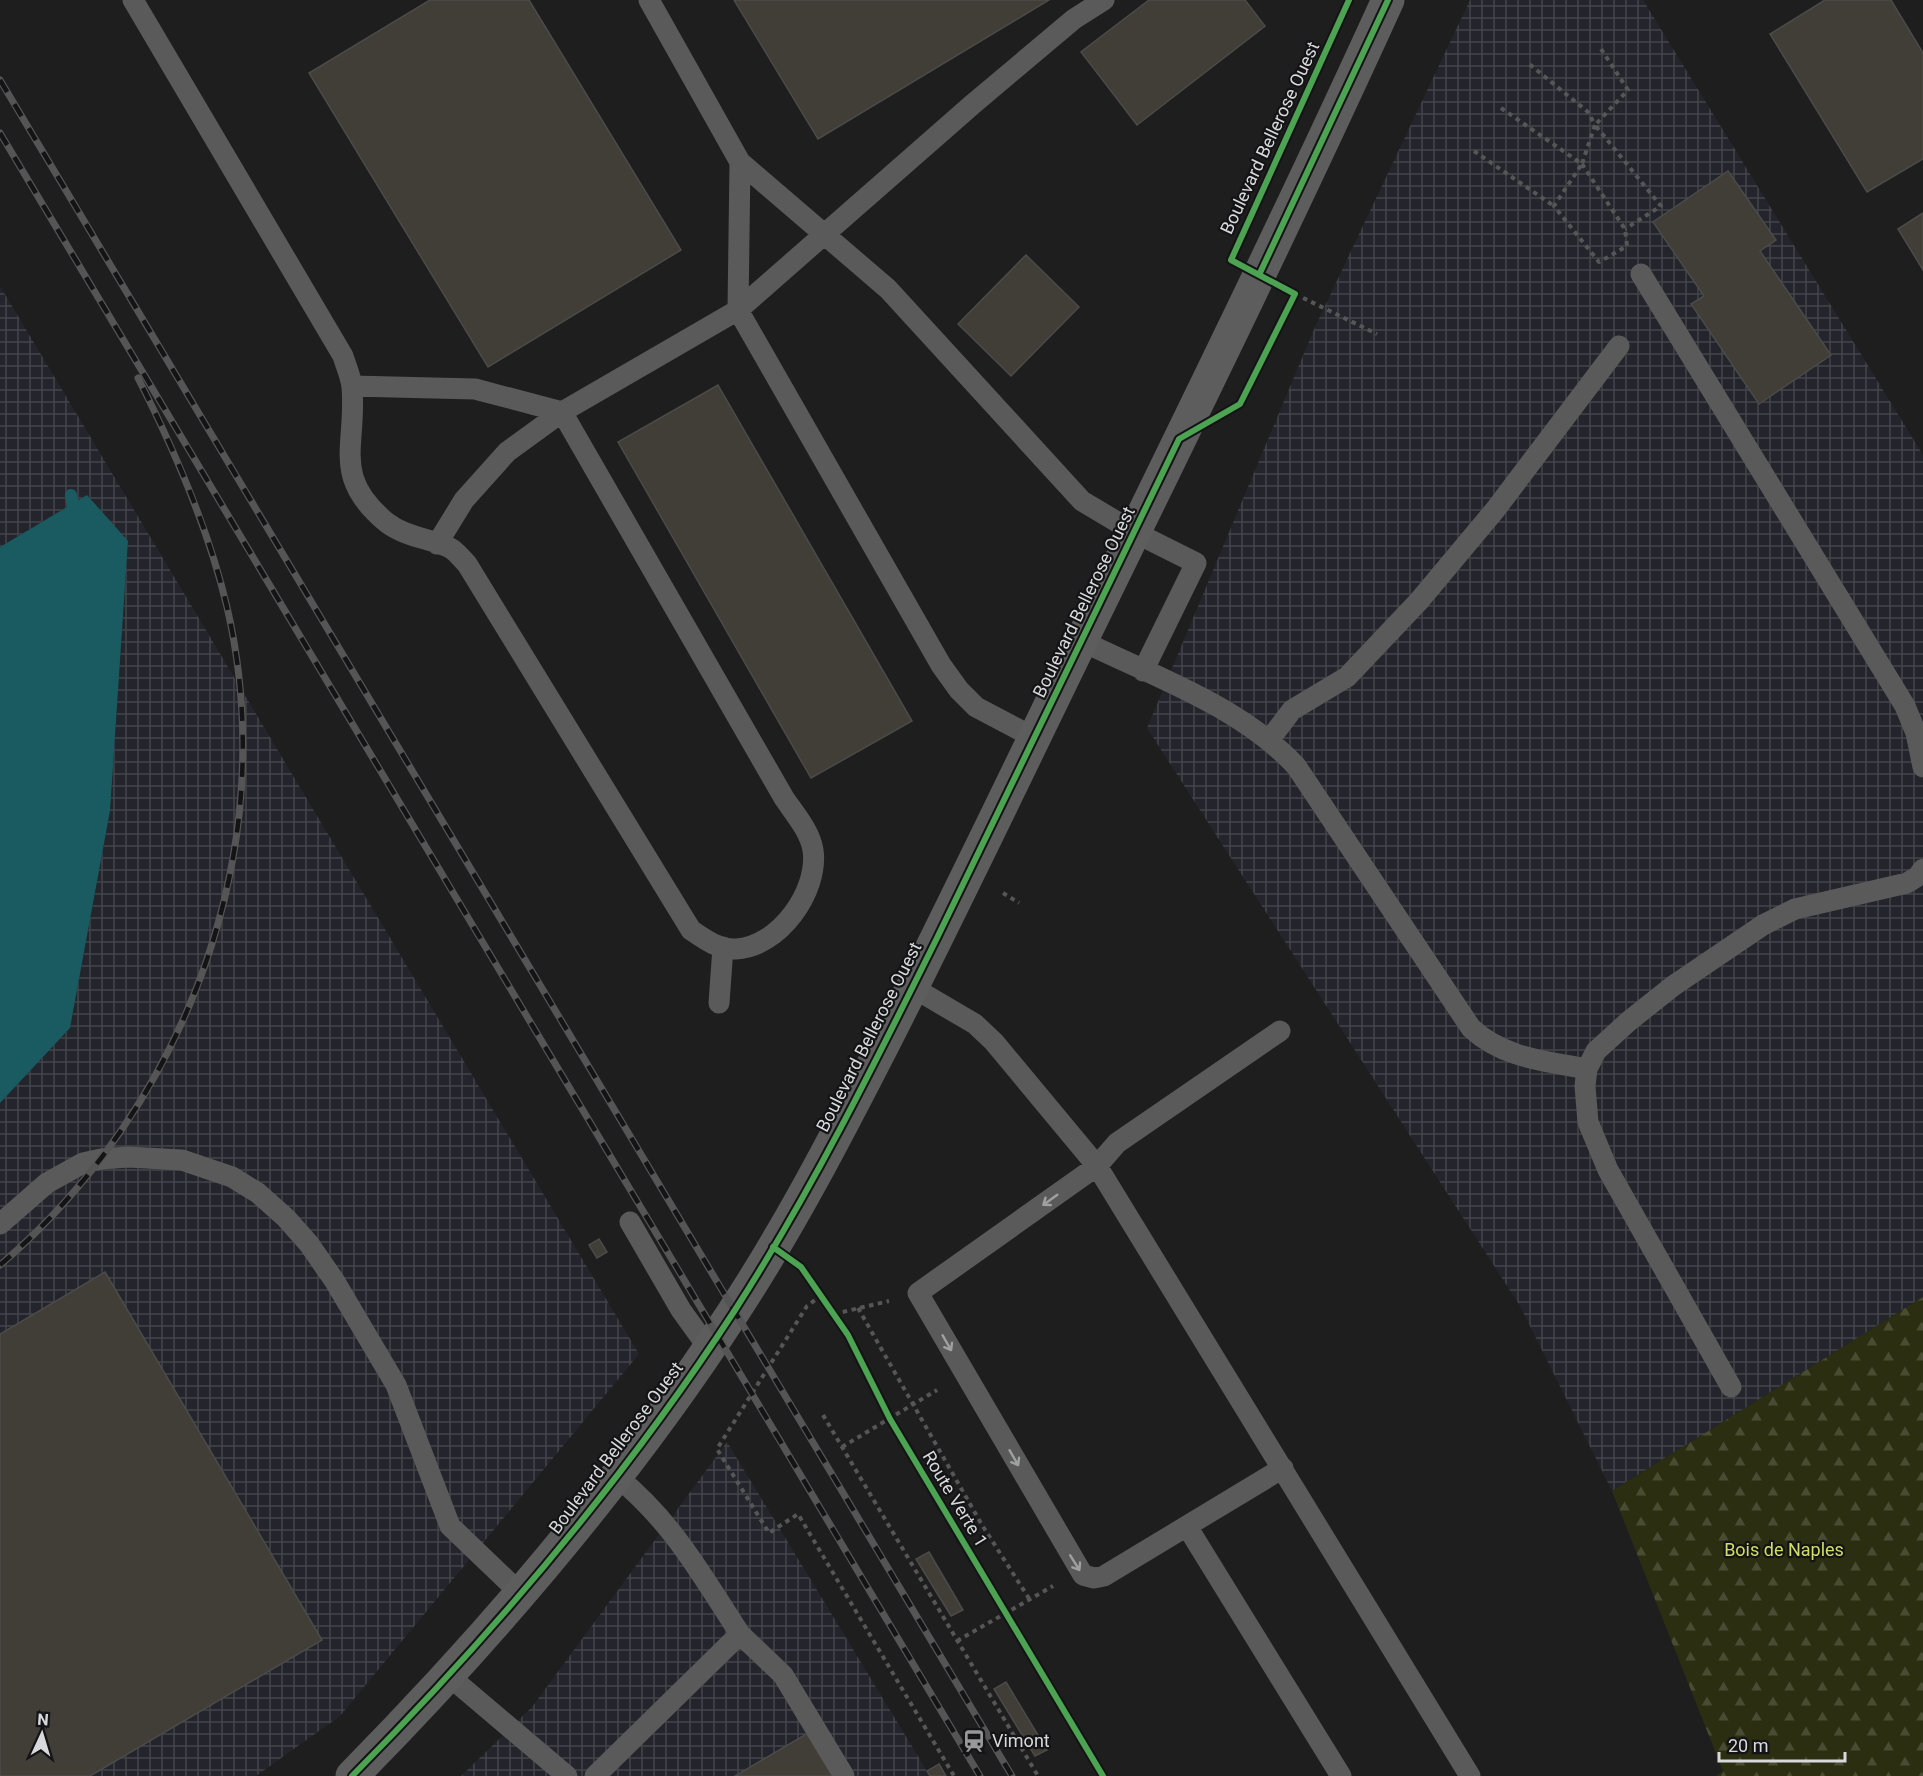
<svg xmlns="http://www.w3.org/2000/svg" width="1923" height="1776" viewBox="0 0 1923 1776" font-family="Roboto,sans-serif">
  <defs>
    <pattern id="industrial-grid" width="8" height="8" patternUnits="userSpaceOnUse" patternTransform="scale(1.5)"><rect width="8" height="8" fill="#24252c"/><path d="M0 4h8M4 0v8" fill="none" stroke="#43444a"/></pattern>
    <pattern id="forest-firs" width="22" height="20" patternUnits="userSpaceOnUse" patternTransform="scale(1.5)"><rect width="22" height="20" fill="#2b2e10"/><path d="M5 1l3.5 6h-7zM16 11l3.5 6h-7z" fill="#494c32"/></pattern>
  </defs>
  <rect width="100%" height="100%" fill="#1e1e1e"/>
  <!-- industrial -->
  <path fill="url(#industrial-grid)" d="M1470,0H1643L1923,455V1297L1612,1491L1520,1306L1147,728L1315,327Z
    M0,286L639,1354L340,1716L256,1776H0V1103L70,1028L110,811L128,542L87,495L0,547Z
    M727,1442L930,1776H461L532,1707Z"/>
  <!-- forest -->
  <path fill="url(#forest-firs)" d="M1923,1297V1776H1716L1723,1771L1612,1491Z"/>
  <!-- water -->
  <path fill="#1a5b61" d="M87,495L128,541L110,811L70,1028L0,1103V547Z"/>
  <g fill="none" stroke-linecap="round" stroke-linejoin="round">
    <!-- stream -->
    <path stroke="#1a5b61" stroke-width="12" d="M71,495L75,517"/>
  </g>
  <!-- building -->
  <path fill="#413d37" stroke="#4b4b4a" stroke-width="1.5" d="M430,0H529L681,250L488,367L309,73Z
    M734,0H1049L818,139Z
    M1149,0H1245L1265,26L1137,125L1081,52Z
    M1825,0H1891L1923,53V159L1867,192L1770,34Z
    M1728,171L1776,240L1760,251L1831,355L1759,404L1691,304L1704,296L1653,222Z
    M1923,213V270L1898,229Z
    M1026,255L1079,307L1011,376L958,324Z
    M718,385L912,721L811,778L618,442Z
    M599,1239L607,1252L597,1258L589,1245Z
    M105,1272L322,1640L90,1776H0V1334Z
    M929,1552L963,1610L951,1616L916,1559Z
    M1006,1682L1047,1750L1035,1756L994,1689Z
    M808,1733L833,1776H735Z
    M939,1764L946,1776H930L927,1771Z"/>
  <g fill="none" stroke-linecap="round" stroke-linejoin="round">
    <!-- path -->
    <path stroke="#575657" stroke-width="4" stroke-dasharray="4.5 4.5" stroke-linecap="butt" d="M1601,49L1628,90L1595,125L1661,206L1625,229
      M1501,108L1582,164L1595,125L1588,112L1528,63
      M1474,151L1554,206
      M1582,164L1625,229L1627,246L1599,262L1554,206Z
      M1295,294L1377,334
      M1003,893L1019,903
      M822,1295L807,1306L717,1449L769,1533L798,1514L954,1776
      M858,1308L982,1525L1030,1600
      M834,1314L889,1301
      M823,1415L1038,1776
      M842,1447L937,1390
      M957,1641L1053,1586"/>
    <!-- lane -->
    <path stroke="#5a5a5a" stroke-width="21" d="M133,0L343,356C346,366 351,377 352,387C357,446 331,476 386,522C405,537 429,538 450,548C456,551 462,559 467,564L691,930C704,939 719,950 736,949C779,947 819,891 813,850C810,831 794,813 784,798L562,412L738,310L941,665L959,690L976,707L1035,738
      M649,0L740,162L738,310
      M740,162L888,289L1082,501L1134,532L1196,563L1143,671
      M1641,274L1905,706L1916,733L1923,767
      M738,310L973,104L1074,19L1104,0
      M352,386L475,389L562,412
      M437,544L464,500L507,452L562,412
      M1082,641C1155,677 1240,706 1296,766L1471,1028C1503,1058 1545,1061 1587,1069
      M1270,739L1292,710L1347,677L1419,601L1495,510L1619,346
      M912,987L975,1024L994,1042L1097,1166L1470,1776
      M719,1003L723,947
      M1280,1031L1117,1143L1097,1166L918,1293L1083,1575L1094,1578L1104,1576L1283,1468
      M630,1222L681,1310L709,1349
      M0,1224L47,1183L83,1163L101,1159L128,1157L182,1160L232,1177L258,1193L286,1218L309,1244L334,1280L396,1385L450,1526L521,1594
      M1731,1387L1608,1170L1588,1122L1585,1086L1587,1069L1596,1051L1629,1021L1673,986L1763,925L1795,909L1907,883L1918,876L1923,869
      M1188,1528L1341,1776
      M740,1634L783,1675L844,1776
      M449,1676L567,1776
      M595,1776L740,1634C701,1574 672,1521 616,1476"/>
    <!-- secondary -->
    <path stroke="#5d5d5d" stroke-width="33" d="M352,1776C493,1633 624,1480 734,1311C791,1224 839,1131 886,1039C949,915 1009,790 1069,666C1177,445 1286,224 1388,0"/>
    <!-- rail casing -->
    <g stroke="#555" stroke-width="7">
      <path id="rail" d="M0,80L1012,1776
        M0,133L980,1776
        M0,1265C186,1107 283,848 227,607C208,527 175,451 138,378"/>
    </g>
    <!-- rail -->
    <use href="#rail" stroke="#141416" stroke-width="4.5" stroke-dasharray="14" stroke-linecap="butt"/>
    <!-- cycleway casing -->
    <g stroke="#141416" stroke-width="10">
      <path id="cycleway" d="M1259,275L1388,0
        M773,1247L801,1267L848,1335L890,1419L1103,1776
        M352,1776C494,1633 625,1479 735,1310C811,1192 874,1065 936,940C1018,773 1098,606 1179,439L1240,404L1295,294L1231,260L1349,0"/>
    </g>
    <!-- cycleway -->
    <use href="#cycleway" stroke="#4ca352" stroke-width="6"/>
  </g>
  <!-- one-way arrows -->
  <defs><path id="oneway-shaft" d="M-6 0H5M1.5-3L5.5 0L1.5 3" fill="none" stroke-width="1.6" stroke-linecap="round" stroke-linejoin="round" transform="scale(1.5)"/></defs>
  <g stroke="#9fa0a0">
    <use href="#oneway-shaft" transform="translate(1050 1200) rotate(144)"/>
    <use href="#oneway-shaft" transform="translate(947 1343) rotate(60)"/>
    <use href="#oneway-shaft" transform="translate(1014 1458) rotate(60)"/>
    <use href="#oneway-shaft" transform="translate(1075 1563) rotate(58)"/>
  </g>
  <!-- icons -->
  <defs>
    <g id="station-bare" transform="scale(1.8)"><path d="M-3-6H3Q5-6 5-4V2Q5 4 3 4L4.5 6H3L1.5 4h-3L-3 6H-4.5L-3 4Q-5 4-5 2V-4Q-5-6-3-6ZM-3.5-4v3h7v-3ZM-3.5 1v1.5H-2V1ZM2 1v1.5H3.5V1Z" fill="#979898" stroke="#141416" stroke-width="2.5" paint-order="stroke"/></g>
  </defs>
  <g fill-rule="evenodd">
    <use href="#station-bare" x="974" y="1741"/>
  </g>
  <g text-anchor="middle" stroke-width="4.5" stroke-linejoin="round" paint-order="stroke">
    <!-- street labels -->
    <g font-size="18" fill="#d8d9da" stroke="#141416">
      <text transform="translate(1270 138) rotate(-65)" y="6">Boulevard Bellerose Ouest</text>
      <text transform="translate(1084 602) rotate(-64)" y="6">Boulevard Bellerose Ouest</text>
      <text transform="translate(869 1037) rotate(-63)" y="6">Boulevard Bellerose Ouest</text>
      <text transform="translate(616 1448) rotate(-53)" y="6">Boulevard Bellerose Ouest</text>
      <text transform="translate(955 1499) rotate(59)" y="6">Route Verte 1</text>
    </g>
    <!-- park labels -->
    <g font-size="18" fill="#d2de68" stroke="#141416">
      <text x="1784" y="1556">Bois de Naples</text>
    </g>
    <!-- poi labels -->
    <g font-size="18" fill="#d8d9da" stroke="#141416" text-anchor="start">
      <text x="992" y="1747">Vimont</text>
    </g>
  </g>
  <!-- north arrow -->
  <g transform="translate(42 1734) rotate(4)" stroke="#141416" stroke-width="4.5" paint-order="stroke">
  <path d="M0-4.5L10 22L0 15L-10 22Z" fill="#d8d9da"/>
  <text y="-9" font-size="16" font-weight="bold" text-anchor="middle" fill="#d8d9da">N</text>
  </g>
  <!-- scale -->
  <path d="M1719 1752v9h126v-9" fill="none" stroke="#d8d9da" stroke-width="3"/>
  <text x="1728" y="1752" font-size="18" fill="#d8d9da" stroke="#141416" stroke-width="4.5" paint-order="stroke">20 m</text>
</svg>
